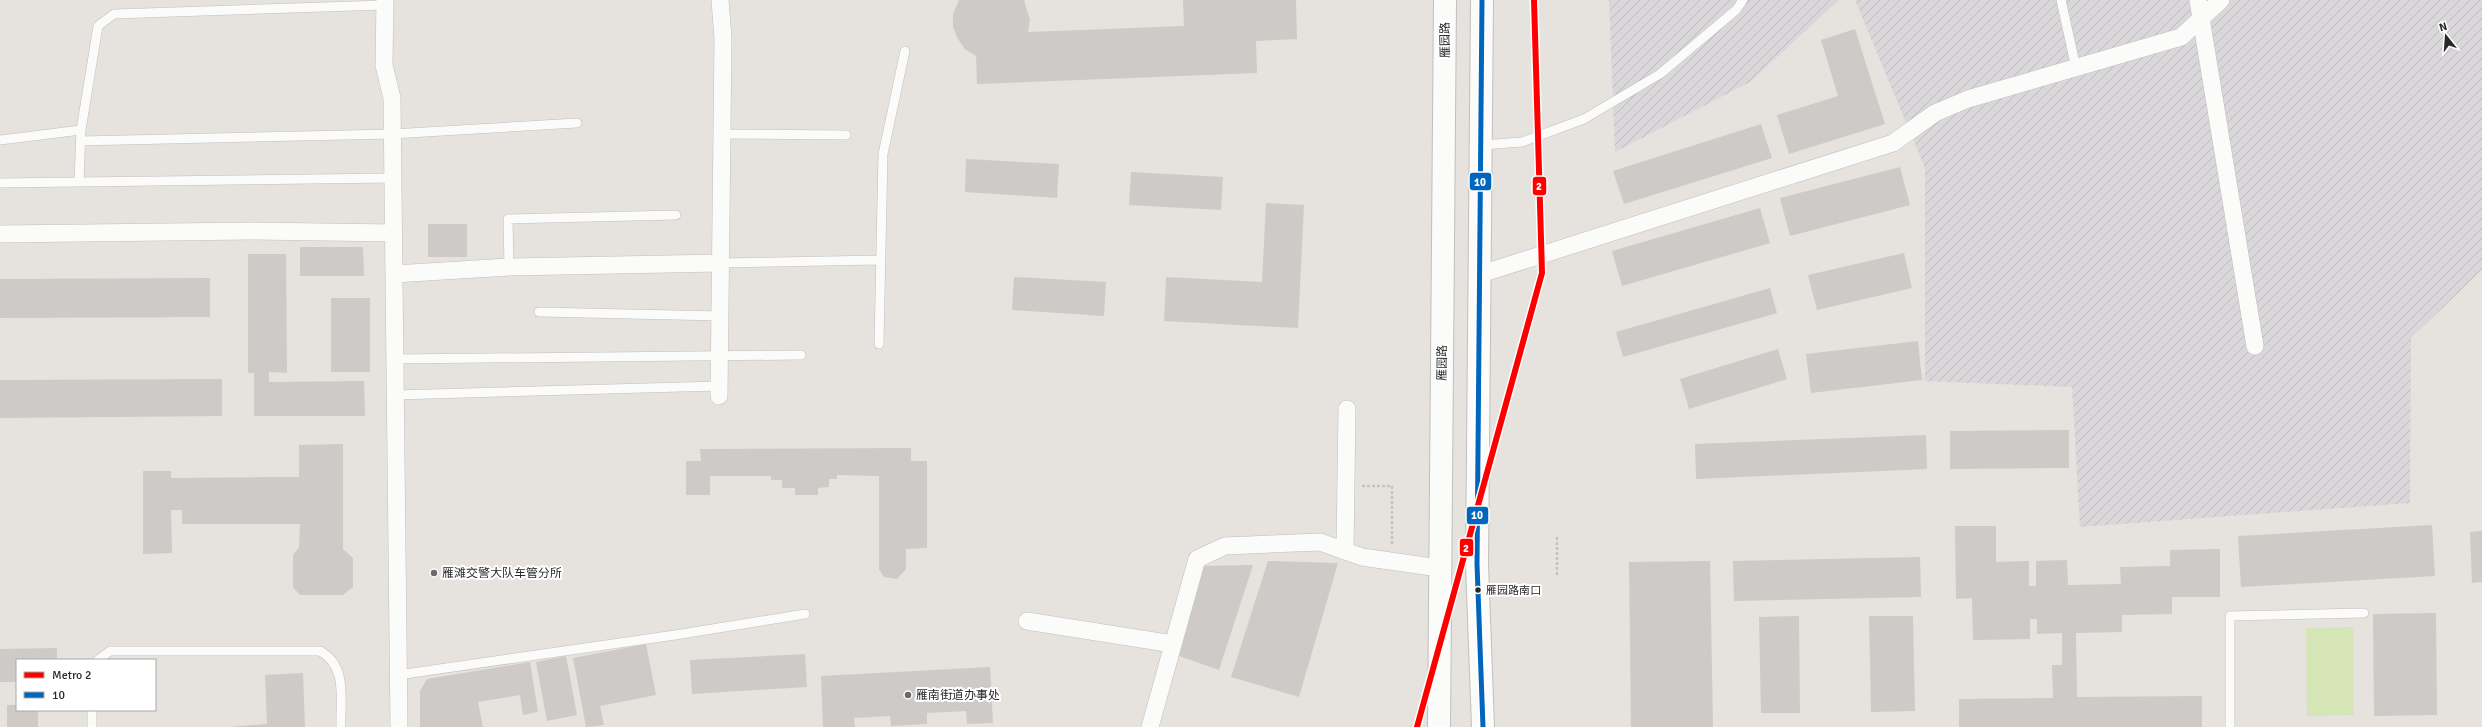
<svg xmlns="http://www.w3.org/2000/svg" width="2482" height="727" viewBox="0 0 2482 727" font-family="Signika,'Noto Sans SC',sans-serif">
  <defs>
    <pattern id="industrial-furrows" width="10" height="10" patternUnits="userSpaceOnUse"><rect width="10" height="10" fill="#dad7da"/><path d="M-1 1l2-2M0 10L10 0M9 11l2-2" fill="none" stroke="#bbb9bb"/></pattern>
  </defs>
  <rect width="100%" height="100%" fill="#e6e2de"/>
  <!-- industrial -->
  <path fill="url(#industrial-furrows)" d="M1609,0H1839L1750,82L1615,152Z
    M1855,0H2482V270L2411,338L2410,503L2080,527L2072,387L1925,381V168Z"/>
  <!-- pitch -->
  <path fill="#d6e5b5" d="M2353,627L2354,715L2307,716L2306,628Z"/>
  <!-- building -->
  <path fill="#cdcac7" d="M959,0H1024L1030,20L1028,32L1184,26L1183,0H1296L1297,39L1256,41L1257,73L977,84L976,56L965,49L958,39L953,27V14Z
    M1855,29L1885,124L1789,154L1777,115L1838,96L1821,40Z
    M1761,124L1772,158L1624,204L1613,171Z
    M966,159L1059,164L1057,198L965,192Z
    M1900,167L1910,205L1790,236L1780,198Z
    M1131,172L1223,177L1221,210L1129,205Z
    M1266,203L1304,205L1298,328L1164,321L1166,277L1262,282Z
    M1760,208L1770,243L1622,286L1612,251Z
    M428,224H467V257H428Z
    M300,247H363L364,276H300Z
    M1904,253L1912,288L1817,310L1808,275Z
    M248,254H286L287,373L269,372V382L364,381L365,416H254V373H248Z
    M1014,277L1106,282L1104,316L1012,310Z
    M210,278V317L0,318V279Z
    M1770,288L1777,313L1623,357L1616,332Z
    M331,298H370V372H331Z
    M1918,341L1922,380L1811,393L1806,354Z
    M1778,349L1787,379L1689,409L1680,379Z
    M222,379V416L0,418V380Z
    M2069,430V468L1950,469V431Z
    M1926,435L1927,469L1696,479L1695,444Z
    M343,444V549L353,558V587L343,595H300L293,587V555L299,547L300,524H182V510H171L172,553L143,554V471H171V478L299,477V445Z
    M911,448V461H927V548L906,549V569L897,579L884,577L879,569V476L837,475V479H829V487L818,488V495H795V488H782V480H771V476H710V495H686V461H701L700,449Z
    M2432,525L2435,576L2241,587L2238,536Z
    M1955,526H1996V562L2029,561V586H2036V561L2067,560L2068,585L2121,584L2120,567L2170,566V550L2220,549V597H2172V614L2122,615V632L2076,633L2077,697L2202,696V727H1959V699L2053,698L2052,665H2062V633L2037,634V619H2030V639L1973,640L1972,598L1956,599Z
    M2482,531V582L2472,583L2470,532Z
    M1920,557L1921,597L1734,601L1733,561Z
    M1268,561L1338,563L1299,697L1231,677Z
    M1710,561L1713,727H1631L1629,562Z
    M1253,565L1219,670L1179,656L1204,566Z
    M2436,613L2437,715L2374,716L2373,614Z
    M1799,616L1800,713H1761L1759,617Z
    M1869,616H1913L1915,711L1871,712Z
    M646,644L656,695L600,706L604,725L586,727L573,658Z
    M57,648V660H17V682H0V649Z
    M805,654L807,687L692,694L690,660Z
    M566,656L577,715L547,721L536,662Z
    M530,662L538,712L523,715L520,695L478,702L483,727H420V691L427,679Z
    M990,667L993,723L967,724L966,711L927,713V724L891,726L890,716L854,718L855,727H823L821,676Z
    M303,673L305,727H228L267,724L265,675Z
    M7,705H17V710H38V727H7Z"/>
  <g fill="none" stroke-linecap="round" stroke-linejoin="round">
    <!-- lane casing -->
    <g stroke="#c0bfbf" stroke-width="10">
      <path id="lane" d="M2061,0L2076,68
        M723,134L846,135
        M0,140L81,130
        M81,141L392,134L577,123
        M1482,145L1522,142L1584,119L1660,74L1736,10L1743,0
        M79,182L81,130L98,26L114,14L384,5
        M0,183L393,178
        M721,263L879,260
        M509,267L508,219L676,215
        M539,312L721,316
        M879,344L883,154L905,51
        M395,359L801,355
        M395,395L719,386
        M98,660L110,651H320C348,666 340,700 341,727
        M398,675L675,635L805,614
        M92,710V727
        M2230,727V616L2364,613"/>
    </g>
    <!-- street casing -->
    <g stroke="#c0bfbf" stroke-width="18">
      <path id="street" d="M385,0L384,65L392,98L399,727
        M2198,0L2255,346
        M0,234L252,231L394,233
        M394,274L509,267L721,263
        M1481,274L1893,143L1935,113L1968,99L2181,37L2221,0
        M719,396L723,38L720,0
        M1345,551L1347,409
        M1027,621L1173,644
        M1150,727L1197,559L1225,546L1320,542L1362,557L1439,568"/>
    </g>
    <!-- secondary casing -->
    <g stroke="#c0bfbf" stroke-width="24">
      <path id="secondary" d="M1482,0L1477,564L1483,727
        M1439,727L1445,0"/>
    </g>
    <!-- path -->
    <path stroke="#c3c2c2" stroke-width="2.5" stroke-dasharray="3 2" stroke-linecap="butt" d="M1362,486H1392V544
      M1557,575V535"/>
    <!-- lane -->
    <use href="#lane" stroke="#fbfbfa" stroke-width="9"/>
    <!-- street -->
    <use href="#street" stroke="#fbfbfa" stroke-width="17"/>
    <!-- secondary -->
    <use href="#secondary" stroke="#fbfbfa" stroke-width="22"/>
    <!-- bus-1 casing -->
    <g stroke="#fff" stroke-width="8">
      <path id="bus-1" d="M1482,0L1477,564L1483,727"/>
    </g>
    <!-- bus-1 -->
    <use href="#bus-1" stroke="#0065bd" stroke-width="5"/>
    <!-- metro-1 casing -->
    <g stroke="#fff" stroke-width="9">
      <path id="metro-1" d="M1417,727L1542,273L1534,0"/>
    </g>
    <!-- metro-1 -->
    <use href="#metro-1" stroke="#f00" stroke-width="6"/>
  </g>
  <!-- markers -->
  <g fill="#6a6968" stroke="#fff" stroke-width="1.5">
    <circle cx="434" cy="573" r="4"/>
    <circle cx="908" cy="695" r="4"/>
  </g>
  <circle fill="#282828" stroke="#fff" stroke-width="1.5" cx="1478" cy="590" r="3.5"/>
  <g text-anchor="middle" stroke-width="4" stroke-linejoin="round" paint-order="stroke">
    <!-- bus labels -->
    <g font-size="11" fill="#282828" stroke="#fff" text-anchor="start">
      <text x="1486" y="594">雁园路南口</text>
    </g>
    <!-- street labels -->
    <g font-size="12" fill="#282828" stroke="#fff">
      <text transform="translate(1445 40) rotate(-91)" y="4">雁园路</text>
      <text transform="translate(1442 363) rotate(-89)" y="4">雁园路</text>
    </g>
    <!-- poi labels -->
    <g font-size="12" fill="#282828" stroke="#fff" text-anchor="start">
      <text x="442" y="577">雁滩交警大队车管分所</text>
      <text x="916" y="699">雁南街道办事处</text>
    </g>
  </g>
  <g stroke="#fff" stroke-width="1.5">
    <rect x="1469" y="172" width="23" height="19" rx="4" fill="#0065bd"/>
    <rect x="1532" y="176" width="15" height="20" rx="4" fill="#f00"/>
    <rect x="1466" y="506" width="23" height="19" rx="4" fill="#0065bd"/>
    <rect x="1459" y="538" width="15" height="19" rx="4" fill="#f00"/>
  </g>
  <g font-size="11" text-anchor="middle" font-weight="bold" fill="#fff">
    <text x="1480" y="186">10</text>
    <text x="1539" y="190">2</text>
    <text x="1477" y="519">10</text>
    <text x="1466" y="552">2</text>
  </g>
  <!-- legend -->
  <rect x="16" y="659" width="140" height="52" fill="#ffffff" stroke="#a9a9a9"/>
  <rect x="24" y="672" width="20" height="6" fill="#ff0000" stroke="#a9a9a9"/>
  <text x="52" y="679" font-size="12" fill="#282828">Metro 2</text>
  <rect x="24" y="692" width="20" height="6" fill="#0065bd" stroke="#a9a9a9"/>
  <text x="52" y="699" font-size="12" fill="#282828">10</text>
  <!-- north arrow -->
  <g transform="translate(2446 36) rotate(343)" stroke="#ffffff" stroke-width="3" paint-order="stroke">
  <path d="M0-3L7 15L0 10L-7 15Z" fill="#282828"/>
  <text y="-6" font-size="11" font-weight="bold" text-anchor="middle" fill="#282828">N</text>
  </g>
</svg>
